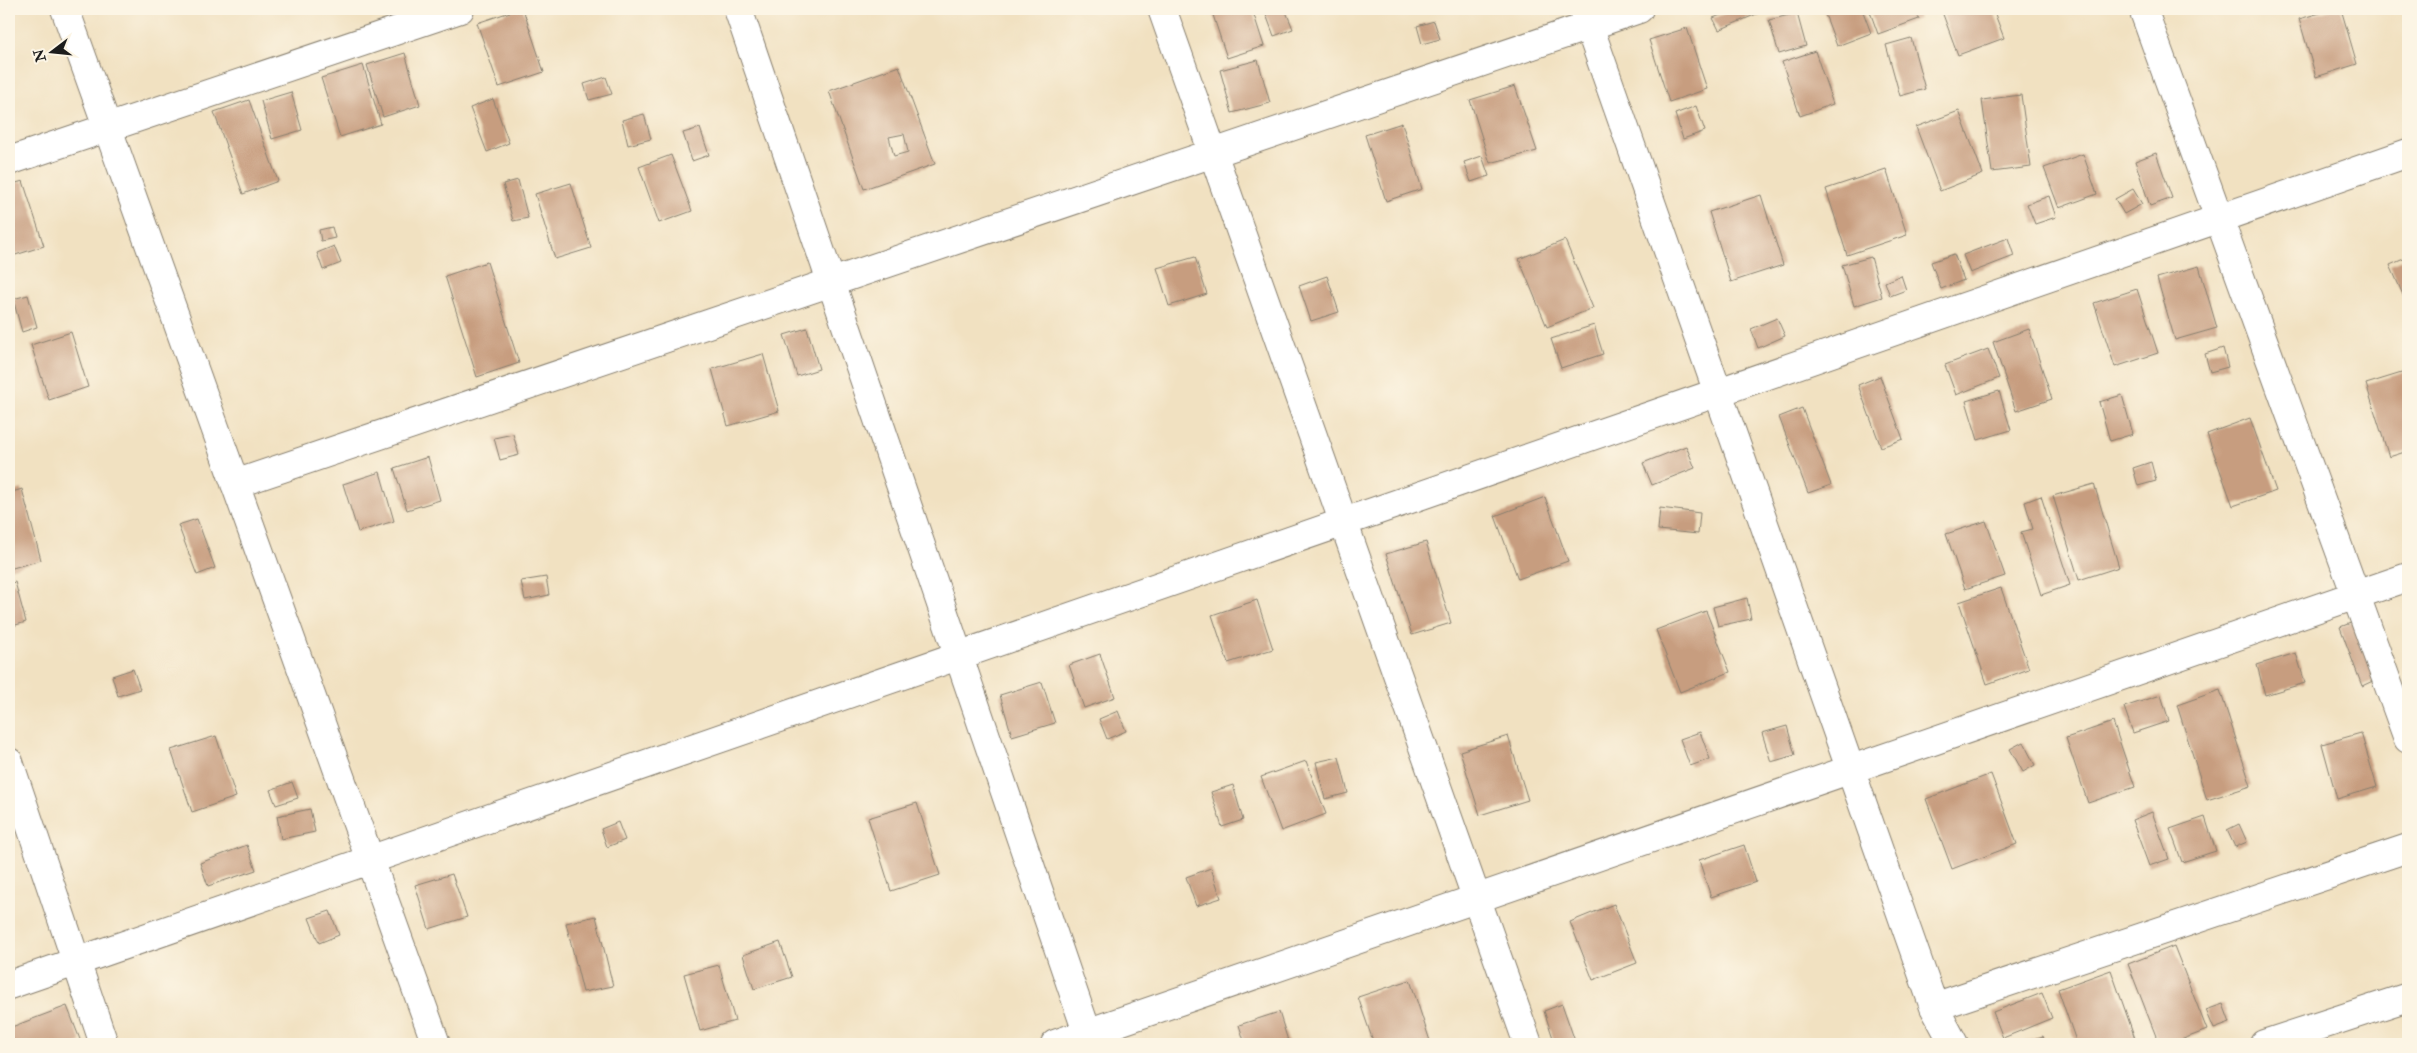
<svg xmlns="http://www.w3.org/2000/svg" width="2417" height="1053" viewBox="0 0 2417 1053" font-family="'IM FELL Double Pica',serif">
  <rect width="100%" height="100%" fill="#fcf5e5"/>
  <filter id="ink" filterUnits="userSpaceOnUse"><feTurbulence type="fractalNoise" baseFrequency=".02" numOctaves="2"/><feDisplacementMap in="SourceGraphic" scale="10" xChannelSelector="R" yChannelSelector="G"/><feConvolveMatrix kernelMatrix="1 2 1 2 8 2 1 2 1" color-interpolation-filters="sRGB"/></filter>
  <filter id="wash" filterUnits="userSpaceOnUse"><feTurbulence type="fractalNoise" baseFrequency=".0096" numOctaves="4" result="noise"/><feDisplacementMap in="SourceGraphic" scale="20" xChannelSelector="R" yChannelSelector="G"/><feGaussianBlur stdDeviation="1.12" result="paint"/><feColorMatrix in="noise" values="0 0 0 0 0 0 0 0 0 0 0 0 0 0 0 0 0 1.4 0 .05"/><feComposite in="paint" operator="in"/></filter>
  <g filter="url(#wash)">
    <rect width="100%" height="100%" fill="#f1e1c1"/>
    <g id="blocks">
      <!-- building -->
      <path fill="#c79d7f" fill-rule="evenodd" d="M519,9H523L544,72L499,87L477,23Z
        M1211,9H1252L1264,46L1227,58Z
        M1264,9H1285L1293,29L1274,36Z
        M1736,9H1758L1759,13L1719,30L1713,18Z
        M1823,9H1862L1871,33L1837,46Z
        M1869,9H1915L1919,19L1878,34Z
        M1941,9H1993L2004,38L1958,55Z
        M2334,9H2341L2357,64L2316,77L2299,19Z
        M1797,13L1806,46L1779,54L1769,20Z
        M1434,21L1440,39L1422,44L1417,26Z
        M1687,28L1707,89L1669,102L1649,40Z
        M1911,38L1925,89L1900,96L1886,45Z
        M1815,51L1833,104L1800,116L1782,62Z
        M405,53L420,105L383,117L367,65Z
        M1258,60L1270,103L1232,113L1220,70Z
        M363,65L381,124L340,137L321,78Z
        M899,66L935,164L864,189L829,91ZM904,134L908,152L894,156L889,137Z
        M606,77L612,94L589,100L584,84Z
        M1515,86L1537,151L1490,163L1470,100Z
        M291,92L302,130L272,139L261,101Z
        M2021,95L2031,167L1992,172L1982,100Z
        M493,99L509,143L487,152L470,108Z
        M249,100L278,181L243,194L214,112Z
        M1696,106L1705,131L1683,139L1675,114Z
        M1959,111L1983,174L1940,191L1916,127Z
        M644,114L651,139L628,145L622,120Z
        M1402,123L1422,189L1386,201L1365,135Z
        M700,128L709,155L692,161L683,133Z
        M2156,153L2172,198L2150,206L2135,161Z
        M2083,154L2097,194L2059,208L2044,168Z
        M671,155L692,211L659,223L639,167Z
        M1482,156L1489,176L1471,182L1464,162Z
        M1886,169L1907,235L1847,255L1826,189Z
        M518,180L528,218L513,221L503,184Z
        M23,181L44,246L9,257V185Z
        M571,183L591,248L555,259L535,194Z
        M2133,189L2142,204L2124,214L2115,199Z
        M1761,195L1783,265L1731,282L1709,212Z
        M2049,196L2056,217L2035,224L2027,204Z
        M332,227L335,238L321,241L319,230Z
        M2008,238L2014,256L1970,273L1963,255Z
        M1565,240L1593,308L1547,327L1519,259Z
        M334,246L341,263L323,270L317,253Z
        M1954,254L1964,280L1941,289L1931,262Z
        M1195,257L1207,294L1169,306L1157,268Z
        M1871,257L1882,297L1854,306L1842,265Z
        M2408,257V303L2407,304L2390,265Z
        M487,262L519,363L477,377L445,276Z
        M2199,266L2217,328L2175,340L2157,278Z
        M1901,275L1906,290L1890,296L1885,282Z
        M1327,276L1339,312L1311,321L1299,286Z
        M2137,289L2158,353L2115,367L2094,303Z
        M28,295L37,327L22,332L13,299Z
        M1777,318L1785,336L1758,348L1751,329Z
        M1594,325L1603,354L1561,368L1551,339Z
        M807,328L819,369L797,376L784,335Z
        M2029,329L2052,399L2016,411L1993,342Z
        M71,332L88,387L49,400L31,345Z
        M2223,348L2228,367L2210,372L2205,354Z
        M1988,349L1999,378L1956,395L1945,365Z
        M763,354L779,411L728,426L712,369Z
        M2408,371V451L2389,457L2366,384Z
        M1880,376L1903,439L1881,447L1858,385Z
        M1999,391L2011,430L1978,440L1966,401Z
        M2122,395L2133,434L2110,441L2099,402Z
        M1802,408L1831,485L1808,493L1779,417Z
        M2250,418L2276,491L2233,506L2207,434Z
        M513,434L519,455L500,460L494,438Z
        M1686,446L1695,468L1652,485L1643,463Z
        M428,457L440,500L407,510L394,468Z
        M2151,462L2156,481L2138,486L2133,468Z
        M380,472L394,521L358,532L343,484Z
        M2094,484L2119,567L2079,580L2053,496Z
        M22,489L41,560L9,569V493Z
        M2041,496L2070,585L2041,595L2021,532L2033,529L2025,502Z
        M1545,497L1568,561L1518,579L1495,516Z
        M1660,508L1700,513L1698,534L1658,530Z
        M197,519L215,568L197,575L178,525Z
        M1986,521L2005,576L1965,589L1946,534Z
        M1426,542L1451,623L1412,635L1386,554Z
        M546,577L549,595L525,600L521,581Z
        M15,582L26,622L9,627V584Z
        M2001,588L2029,669L1987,684L1959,602Z
        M1747,598L1751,619L1718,626L1713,607Z
        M1257,600L1273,649L1228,663L1212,615Z
        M1706,611L1730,672L1680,692L1656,630Z
        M2356,621L2377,679L2362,686L2340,627Z
        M2296,653L2305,683L2265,695L2257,665Z
        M1100,654L1115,697L1084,708L1069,665Z
        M133,669L140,689L118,696L112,676Z
        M1042,682L1055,723L1012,736L1000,695Z
        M2220,690L2251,786L2207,800L2177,705Z
        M2161,695L2169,721L2133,733L2124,707Z
        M1118,711L1126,731L1107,739L1099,719Z
        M2113,722L2135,787L2088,803L2066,738Z
        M1787,726L1795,755L1771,762L1762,733Z
        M1700,732L1710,759L1690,766L1680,739Z
        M2361,733L2377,787L2337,799L2322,744Z
        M216,736L236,797L192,812L171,750Z
        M1508,736L1528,800L1480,815L1460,751Z
        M2023,742L2035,765L2023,772L2010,749Z
        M1339,757L1348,793L1325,799L1316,762Z
        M1306,761L1326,814L1281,831L1261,777Z
        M1991,774L2017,844L1952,869L1926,799Z
        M292,782L298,798L276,805L270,790Z
        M1233,785L1243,820L1222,827L1211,792Z
        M917,803L940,875L891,891L868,818Z
        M310,809L315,832L281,839L277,816Z
        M2152,812L2169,859L2149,866L2132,820Z
        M2205,817L2216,851L2182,862L2170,829Z
        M618,822L625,840L607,847L601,829Z
        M2239,824L2247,842L2235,847L2227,830Z
        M247,845L256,870L208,886L200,863Z
        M1744,845L1756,882L1711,897L1699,860Z
        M1211,868L1221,898L1196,906L1186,877Z
        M452,874L467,917L429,929L415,885Z
        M1614,904L1637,963L1593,980L1570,922Z
        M330,911L339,935L319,943L309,918Z
        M596,916L613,986L583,992L566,923Z
        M780,942L792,977L754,989L743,955Z
        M2174,946L2207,1030L2170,1044H2159L2128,964Z
        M719,965L735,1021L700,1031L684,974Z
        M2111,970L2137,1044H2077L2058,989Z
        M1410,980L1431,1044H1374L1358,997Z
        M2042,993L2052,1018L2003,1038L1993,1012Z
        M1562,1004L1576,1044H1555L1544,1011Z
        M2223,1004L2230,1023L2214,1029L2206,1010Z
        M67,1006L81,1042L74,1044H11L9,1028Z
        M1279,1012L1289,1044H1245L1239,1025Z
        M2043,1036L2045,1044H2017Z"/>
    </g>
  </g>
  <g filter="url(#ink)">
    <use href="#blocks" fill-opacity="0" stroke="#867e6e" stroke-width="1"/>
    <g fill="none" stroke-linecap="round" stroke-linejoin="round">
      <!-- street casing -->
      <g stroke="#867e6e" stroke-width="30">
        <path id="street" d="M65,9L436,1044
          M738,9L1091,1044
          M1162,9L1528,1044
          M1583,9L1934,1007L1954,1044
          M2143,9L2408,739
          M9,161L460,9
          M235,484L1639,9
          M9,762L104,1044
          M9,985L2408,153
          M1934,1007L2408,848
          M1055,1044L2408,577
          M2264,1044L2408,997"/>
      </g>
      <!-- street -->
      <use href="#street" stroke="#fff" stroke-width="28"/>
    </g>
  </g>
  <!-- margin -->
  <rect width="2417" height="1053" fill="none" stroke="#fcf5e5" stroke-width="30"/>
  <!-- north arrow -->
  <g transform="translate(52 52) rotate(254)" stroke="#fcf5e5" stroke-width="4" paint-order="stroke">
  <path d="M0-4L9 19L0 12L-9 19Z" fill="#1c1c1c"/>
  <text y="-8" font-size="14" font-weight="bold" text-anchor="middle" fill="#1c1c1c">N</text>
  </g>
</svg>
